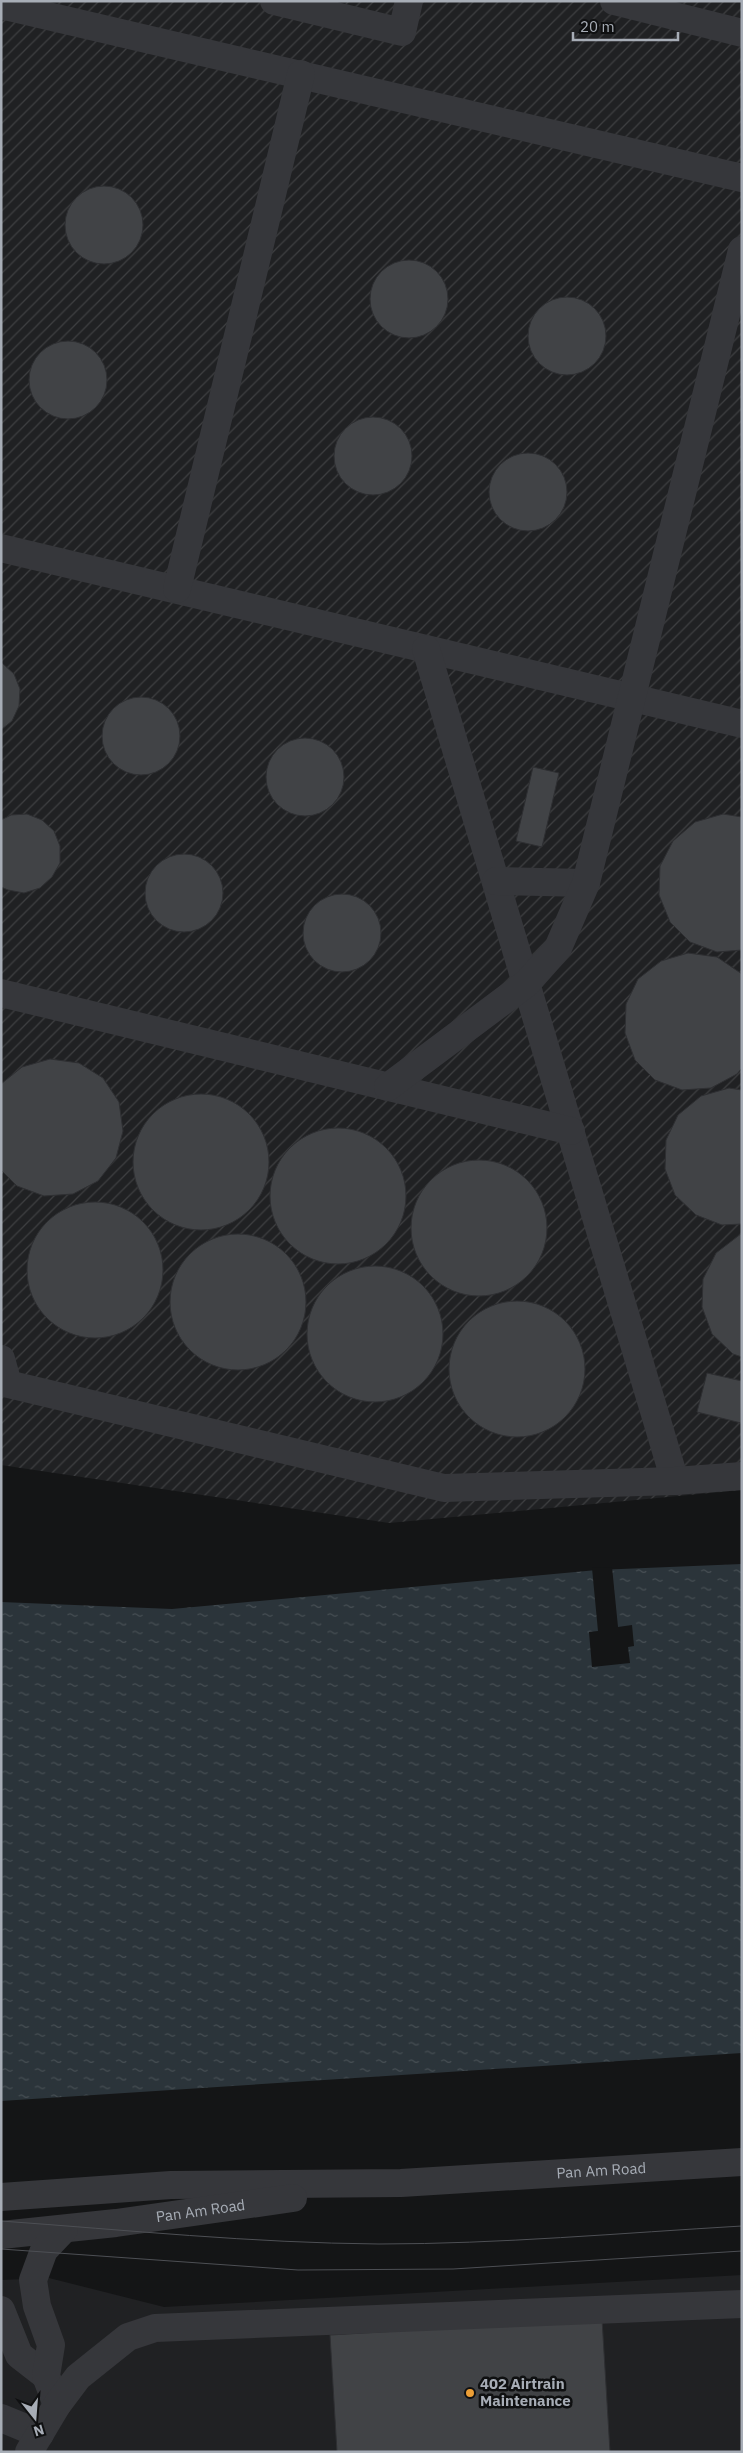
<svg xmlns="http://www.w3.org/2000/svg" width="743" height="2453" viewBox="0 0 743 2453" font-family="'IBM Plex Sans',sans-serif">
  <defs>
    <pattern id="industrial-furrows" width="10" height="10" patternUnits="userSpaceOnUse" patternTransform="scale(1.25)"><rect width="10" height="10" fill="#202123"/><path d="M-1 1l2-2M0 10L10 0M9 11l2-2" fill="none" stroke="#3e3f41"/></pattern>
    <pattern id="water-ripples" width="26" height="14" patternUnits="userSpaceOnUse" patternTransform="scale(1.25)"><rect width="26" height="14" fill="#2b343a"/><path d="M2 4q2-2 4 0t4 0M15 11q2-2 4 0t4 0" fill="none" stroke="#474f54"/></pattern>
  </defs>
  <rect width="100%" height="100%" fill="#141516"/>
  <!-- built -->
  <path fill="#202123" d="M742,2275V2452H1V2280L49,2278L164,2307Z"/>
  <!-- industrial -->
  <path fill="url(#industrial-furrows)" d="M1,1H742V1490L389,1523L1,1465Z"/>
  <!-- water -->
  <path fill="url(#water-ripples)" d="M742,1564V2053L1,2101V1602L172,1609L597,1570Z"/>
  <!-- pier -->
  <path fill="#141516" d="M612,1567L618,1627L632,1625L634,1646L628,1647L630,1663L592,1667L589,1632L598,1631L592,1568Z"/>
  <!-- building -->
  <path fill="#414346" stroke="#2e2f32" d="M65 225a39 39 0 1 1 78 0a39 39 0 1 1-78 0Z
    M370 299a39 39 0 1 1 78 0a39 39 0 1 1-78 0Z
    M528 336a39 39 0 1 1 78 0a39 39 0 1 1-78 0Z
    M29 380a39 39 0 1 1 78 0a39 39 0 1 1-78 0Z
    M334 456a39 39 0 1 1 78 0a39 39 0 1 1-78 0Z
    M489 492a39 39 0 1 1 78 0a39 39 0 1 1-78 0Z
    M1,662L14,674L20,689L19,706L12,721L1,730Z
    M102 736a39 39 0 1 1 78 0a39 39 0 1 1-78 0Z
    M266 777a39 39 0 1 1 78 0a39 39 0 1 1-78 0Z
    M533,767L559,773L542,847L516,841Z
    M27,814L42,820L54,831L60,846V863L52,877L40,888L24,893L8,890L1,887V820L11,815Z
    M723,814L742,817V950L717,952L690,942L670,922L659,895L660,866L673,841L695,822Z
    M145 893a39 39 0 1 1 78 0a39 39 0 1 1-78 0Z
    M303 933a39 39 0 1 1 78 0a39 39 0 1 1-78 0Z
    M688,953L717,957L742,974V1068L737,1074L711,1088L682,1090L655,1080L635,1060L625,1033L626,1004L638,979L661,961Z
    M50,1059L79,1063L103,1078L119,1102L123,1131L116,1158L98,1181L73,1194L44,1196L17,1186L1,1170V1084L22,1067Z
    M729,1088L742,1090V1224L722,1225L696,1215L675,1195L665,1169L666,1140L678,1115L701,1096Z
    M133 1162a68 68 0 1 1 136 0a68 68 0 1 1-136 0Z
    M270 1196a68 68 0 1 1 136 0a68 68 0 1 1-136 0Z
    M411 1228a68 68 0 1 1 136 0a68 68 0 1 1-136 0Z
    M27 1270a68 68 0 1 1 136 0a68 68 0 1 1-136 0Z
    M742,1233V1357L733,1354L712,1334L702,1307L703,1279L716,1253Z
    M170 1302a68 68 0 1 1 136 0a68 68 0 1 1-136 0Z
    M307 1334a68 68 0 1 1 136 0a68 68 0 1 1-136 0Z
    M449 1369a68 68 0 1 1 136 0a68 68 0 1 1-136 0Z
    M707,1373L742,1381L741,1423L697,1412Z
    M602,2319L610,2452H337L330,2335Z"/>
  <g fill="none" stroke-linecap="round" stroke-linejoin="round">
    <!-- minor -->
    <g stroke="#36373b" stroke-width="28">
      <path d="M274,1L402,32L409,1"/>
      <path d="M614,1L742,33"/>
      <path d="M1,5L742,178"/>
      <path d="M1,548L742,724"/>
      <path d="M177,589L301,74"/>
      <path d="M426,649L675,1481"/>
      <path d="M496,881L586,883"/>
      <path d="M1,993L571,1131"/>
      <path d="M388,1087L527,983L558,948L586,883L742,250"/>
      <path d="M1,1359L8,1384L444,1488L675,1481L742,1476"/>
      <path id="s1" d="M1,2197L171,2185L401,2183L742,2162"/>
      <path id="s2" d="M1,2235L116,2223L293,2198"/>
      <path d="M1,2310L19,2355L46,2376"/>
      <path d="M57,2405L46,2376L51,2345L37,2306L33,2280L44,2250L64,2229"/>
      <path d="M1,2418L40,2434"/>
      <path d="M29,2452L57,2405L78,2377L128,2337L155,2328L742,2304"/>
    </g>
    <!-- tram -->
    <path stroke="#4d4f54" stroke-width="1" d="M1,2221C127,2230 252,2243 379,2244C500,2244 621,2233 742,2226
      M1,2249L298,2270L453,2269L742,2251"/>
  </g>
  <!-- markers -->
  <circle fill="#ed9f36" stroke="#0f1011" stroke-width="2" cx="470" cy="2393" r="5"/>
  <g text-anchor="middle" stroke-width="5" stroke-linejoin="round" paint-order="stroke">
    <!-- street labels -->
    <g font-size="15" fill="#a7adb6" stroke="#0f1011">
      <text dy="5" stroke="none"><textPath href="#s1" startOffset="601">Pan Am Road</textPath></text>
      <text dy="5" stroke="none"><textPath href="#s2" startOffset="201">Pan Am Road</textPath></text>
    </g>
    <!-- poi labels -->
    <g font-size="15" font-weight="bold" fill="#a7adb6" stroke="#0f1011" text-anchor="start">
      <text x="480" y="2389">402 Airtrain<tspan x="480" dy="17">Maintenance</tspan></text>
    </g>
  </g>
  <!-- border -->
  <rect width="743" height="2453" fill="none" stroke="#a7adb6" stroke-width="5"/>
  <!-- north arrow -->
  <g transform="translate(35 2418) rotate(163)" stroke="#0f1011" stroke-width="4" paint-order="stroke">
  <path d="M0-4L9 19L0 12L-9 19Z" fill="#a7adb6"/>
  <text y="-8" font-size="14" font-weight="bold" text-anchor="middle" fill="#a7adb6">N</text>
  </g>
  <!-- scale -->
  <path d="M573 32v8h105v-8" fill="none" stroke="#a7adb6" stroke-width="2.5"/>
  <text x="580" y="32" font-size="15" fill="#a7adb6" stroke="#0f1011" stroke-width="4" paint-order="stroke">20 m</text>
</svg>
